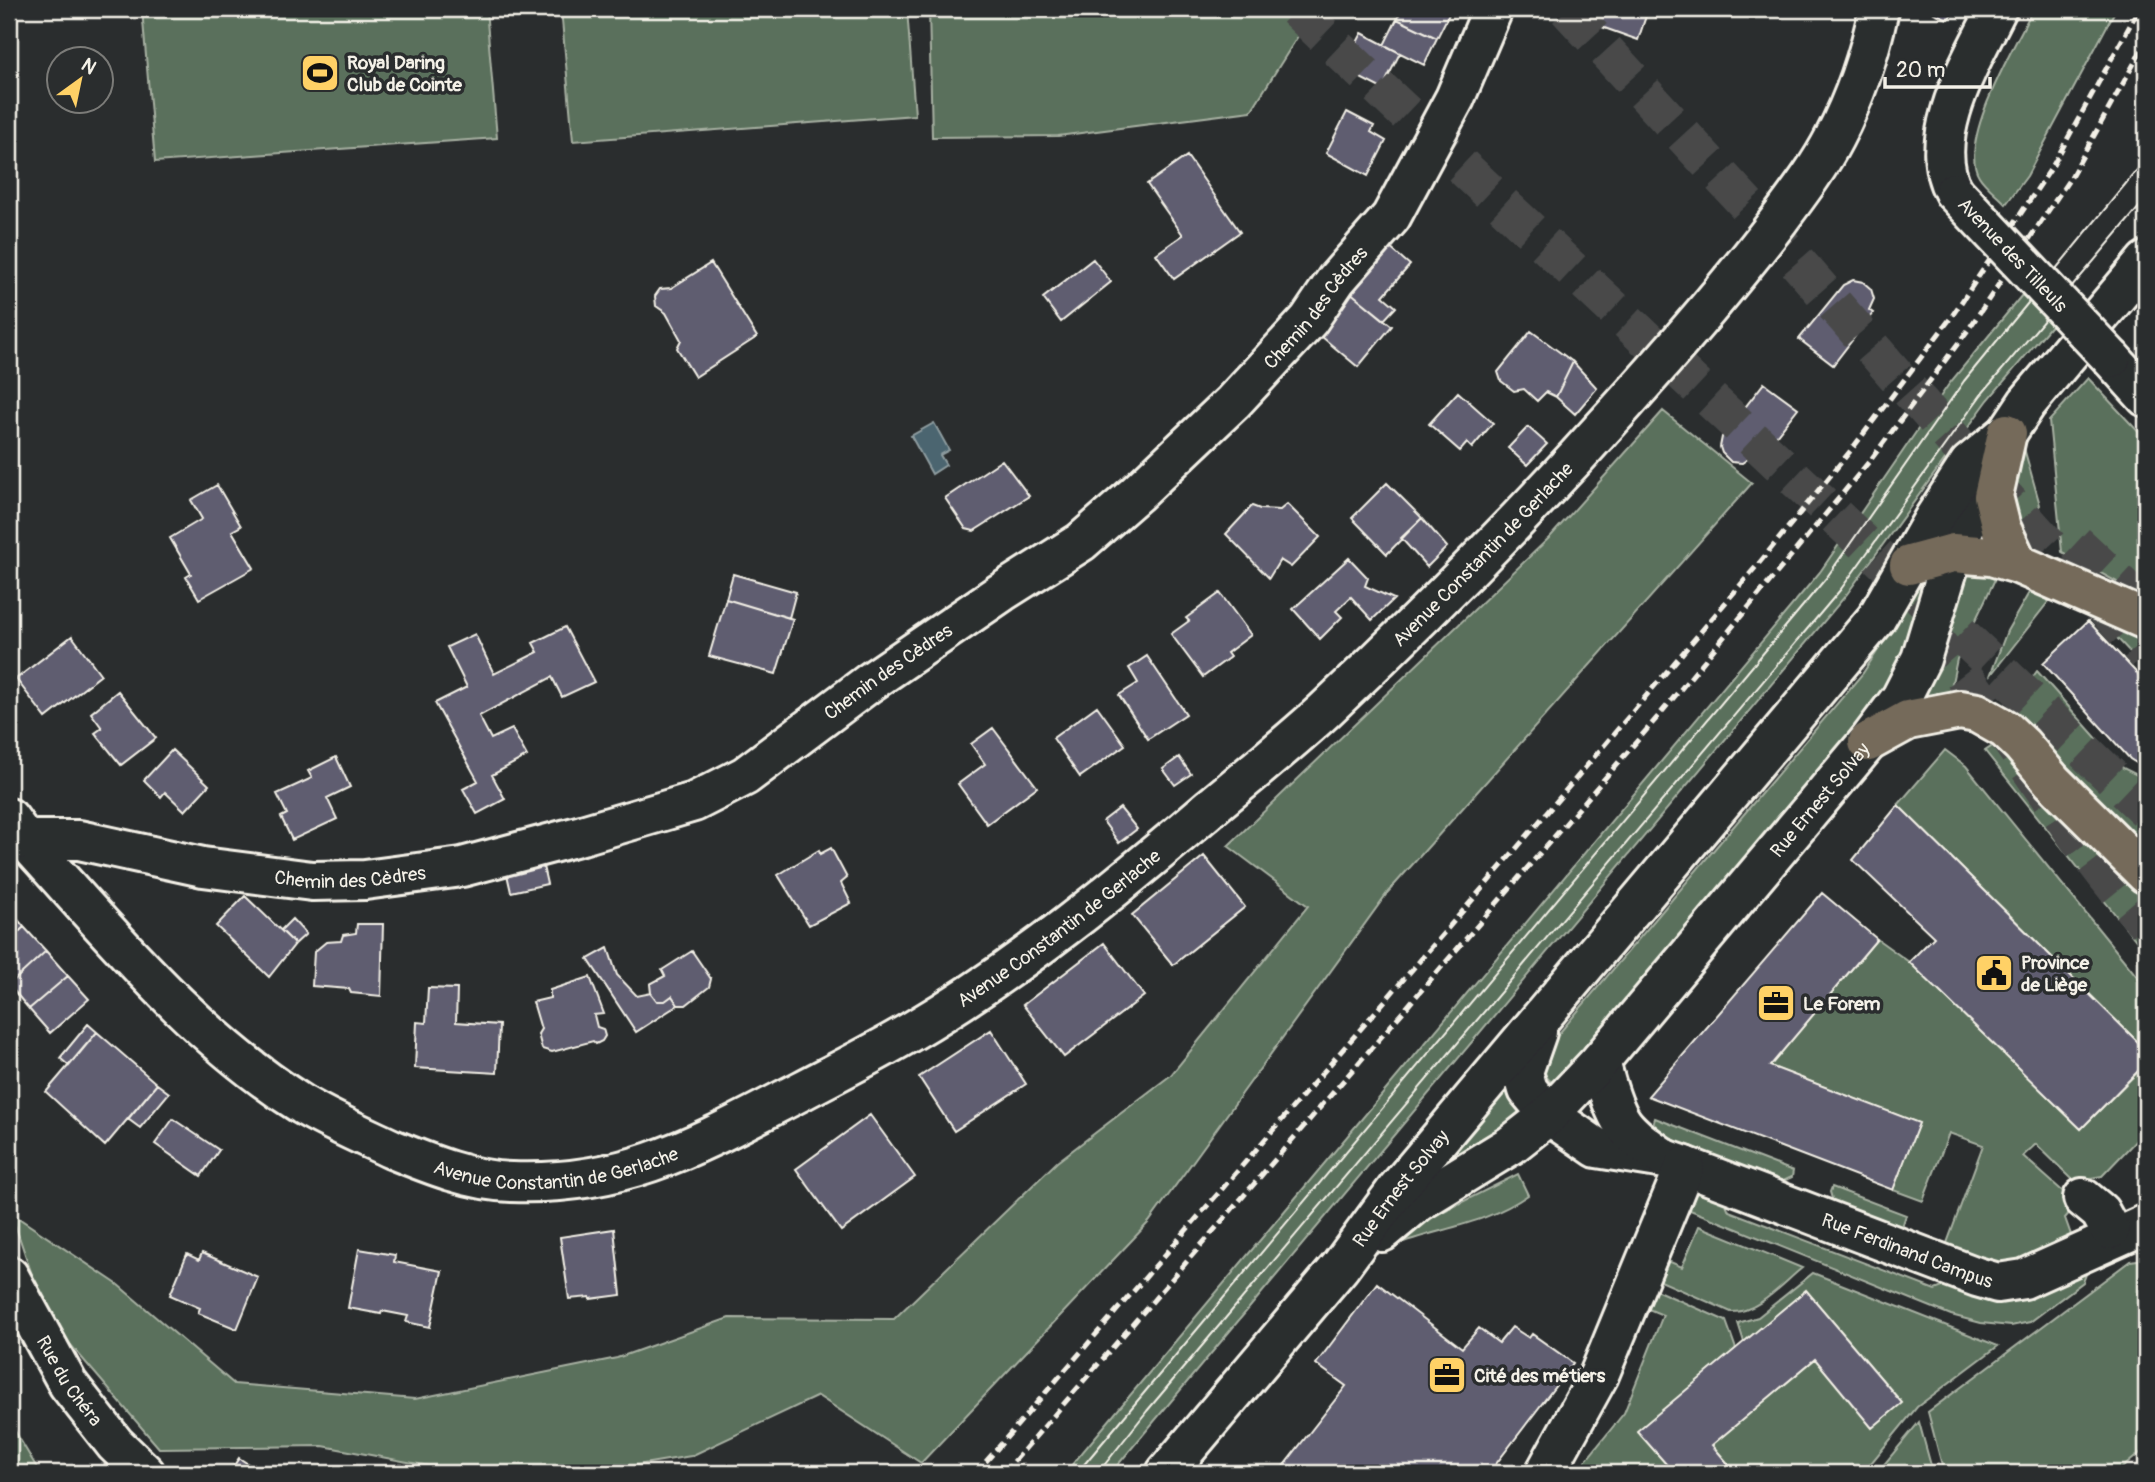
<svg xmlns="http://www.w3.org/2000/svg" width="2155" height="1482" viewBox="0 0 2155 1482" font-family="Pangolin,sans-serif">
  <rect width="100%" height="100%" fill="#2a2d2e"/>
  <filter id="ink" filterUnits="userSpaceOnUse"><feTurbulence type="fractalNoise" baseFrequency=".0143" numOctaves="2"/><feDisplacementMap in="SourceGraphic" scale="14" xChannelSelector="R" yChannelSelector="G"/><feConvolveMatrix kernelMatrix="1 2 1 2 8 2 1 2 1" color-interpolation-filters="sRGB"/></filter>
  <g filter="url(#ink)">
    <!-- green -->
    <path fill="#5a705b" stroke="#a7b0a2" stroke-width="2" d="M142,9H486L497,138L155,162Z
      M561,9H907L915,115L573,141Z
      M929,9H1315L1251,111L1058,136L932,137Z
      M2033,9H2116L2027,176L2006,204C1998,195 1985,186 1979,176C1957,141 2016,44 2033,9Z
      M2022,295L2054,322L1988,400L1847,594L1111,1473H1065L1820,572L1949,384Z
      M2088,378L2146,440V598L2062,552L2049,421Z
      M1663,411L1752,483L1388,892L1149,1222L921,1463L818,1396L691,1456L590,1473H466L323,1446L159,1448L46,1316L11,1213L117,1284L234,1384L415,1399L617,1358L729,1318L894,1319L1057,1162L1171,1075L1308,906L1228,846L1551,536Z
      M2022,441L2040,505L2019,530L2008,508Z
      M1958,562L1998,573L1957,659L1949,697L1918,701Z
      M2034,584L2056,592L1990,676L2007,631Z
      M1920,587L1925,589L1891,695L1556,1083L1550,1081L1541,1070L1550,1044L1863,673C1870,662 1878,651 1884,640C1892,622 1900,595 1920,587Z
      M2088,607L2146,632V669Z
      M2037,671L2123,768L2137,775L2146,776V861L2008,712Z
      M1997,743L2041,793L2146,899V953L1985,751Z
      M1945,750L1966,766L2144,985L2146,991V1050L1898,805Z
      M1877,939L1909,962L2081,1129L2146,1064V1130L2102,1176L2074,1181L2036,1144L2023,1156L2077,1204L2065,1218L2075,1246L2012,1272L1943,1254L1983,1145L1949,1133L1923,1201L1893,1190L1918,1123L1770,1066Z
      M1503,1077L1521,1115L1462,1162L1425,1169Z
      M1655,1118L1793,1171L1792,1177L1779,1183L1651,1132Z
      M1518,1174L1528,1195C1487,1224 1441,1228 1395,1245L1406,1230Z
      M1684,1179L1722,1194L1729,1211L1935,1290L1953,1283L2090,1264L2083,1282L2030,1322L2011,1326L1981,1323L1951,1315L1675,1204Z
      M1832,1187L1906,1215L1901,1230L1834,1205L1830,1192Z
      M1699,1226L1802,1268C1782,1284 1758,1313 1731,1312L1647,1275L1654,1255L1682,1267Z
      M2146,1259V1448L2116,1473H1944L1928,1412L2130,1261Z
      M1813,1273L1998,1346L1917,1407L1863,1473H1736L1712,1445L1815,1359L1902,1403L1806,1291L1744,1342L1738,1323L1758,1317Z
      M1642,1284L1726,1321L1736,1349L1638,1431L1674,1473H1576L1624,1413L1663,1315L1634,1303Z
      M9,1421L40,1473H9Z
      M1919,1422L1933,1473H1877Z"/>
    <!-- water -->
    <path fill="#4b6570" stroke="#8f9da0" stroke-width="2" d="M934,423L949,450L940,455L946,465L932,474L911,436Z"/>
    <!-- building -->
    <path fill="#5f5d6f" stroke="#f4f1e8" stroke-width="2" d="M1402,9H1449L1451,10L1437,38L1397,19Z
      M1584,9H1657L1655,17L1647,13L1638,40L1599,26L1601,19L1583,11Z
      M1932,9H1956L1948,19L1934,13L1936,10Z
      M1397,19L1437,38L1424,65L1384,45Z
      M1362,33L1400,53L1382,89L1343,69Z
      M1347,112L1374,126L1371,132L1386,141L1368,176L1326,153Z
      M1187,156L1240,232L1174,279L1156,254L1183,235L1147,184Z
      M1389,247L1410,265L1383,296L1396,307L1384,320L1350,292Z
      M1093,259L1111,282L1061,322L1043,298Z
      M711,263L757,337L695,377L677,348L681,340L666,313L656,306L655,296L660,289L671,288Z
      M1853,280L1863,282L1871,289L1874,299L1869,310L1873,313L1833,365L1799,339L1843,285Z
      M1350,292L1392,326L1358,367L1316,332Z
      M1531,331L1573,362L1556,397L1546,392L1537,401L1524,389L1514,391L1501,381L1498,372Z
      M1573,362L1597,388L1575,414L1556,397Z
      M1764,383L1798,408L1757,460L1752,456L1742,463L1731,462L1722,453L1720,447L1722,437Z
      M1458,392L1493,423L1472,448L1467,443L1460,451L1429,424Z
      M1528,427L1547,444L1527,465L1508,448Z
      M1002,460L1029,496L974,531L966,529L945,498Z
      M1387,483L1422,518L1387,554L1352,518Z
      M217,485L241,526L232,531L254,568L199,599L186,577L191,574L170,538L202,519L191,500Z
      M1287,504L1320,537L1291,567L1280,560L1269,578L1226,534L1252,506L1260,509L1280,510Z
      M1422,518L1447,547L1427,567L1401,538Z
      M1349,558L1368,578L1365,586L1394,599L1372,620L1351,597L1336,611L1342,617L1320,639L1293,609Z
      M733,574L796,592L789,618L726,599Z
      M1220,593L1251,635L1227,653L1230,657L1203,677L1171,634L1189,621L1186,618Z
      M726,599L793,619L776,674L709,656Z
      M2088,621L2146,683V769L2130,759L2043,663Z
      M565,627L594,682L562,697L552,677L479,716L491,739L512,729L527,756L492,775L505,799L477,814L463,789L478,781L435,703L467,687L447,647L475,634L494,674L538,652L533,643Z
      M72,636L101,675L46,718L16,679Z
      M1147,656L1186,714L1148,739L1119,695L1138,683L1129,668Z
      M118,691L156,738L121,765L95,733L102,728L91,713Z
      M1097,706L1125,745L1080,777L1053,738Z
      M993,728L1037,787L987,824L958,784L985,764L971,744Z
      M172,750L209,785L185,811L165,792L161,797L144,780Z
      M336,757L350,787L327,798L337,819L292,840L281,817L287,814L277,794L312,778L308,771Z
      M1179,757L1191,774L1175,785L1163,769Z
      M1898,805L2146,1050V1063L2081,1129L1909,962L1934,937L1853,860Z
      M1120,808L1137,829L1119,843L1103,821Z
      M831,848L847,878L841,883L851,903L809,925L778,875L819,850L820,854Z
      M1204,856L1245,907L1173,965L1132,915Z
      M542,862L547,884L511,892L506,870Z
      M1822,893L1877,939L1770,1066L1919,1123L1893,1190L1648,1096Z
      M245,896L295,944L269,977L216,926Z
      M9,909L24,927L9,941Z
      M292,919L306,934L295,944L281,930Z
      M357,924H383L381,996L351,993L349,989L312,986L314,952L326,942L341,941L343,935L356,933Z
      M24,927L46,951L9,985V941Z
      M1104,943L1144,996L1064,1057L1023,1005Z
      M608,948L617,975L637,996L651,993L657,1001H665L672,996L678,1005L636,1032L588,959Z
      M46,951L68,976L29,1009L9,985Z
      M692,951L711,979L709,987L686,1005H678L672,996L665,1001H657L651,993L650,984L665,976L662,970Z
      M68,976L89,999L50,1033L29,1009Z
      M590,977L604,1014L594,1015L597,1027L603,1029L605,1036L602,1041L596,1044L593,1041L552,1052L542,1049L538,1034L541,1029L533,1002L550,998V990Z
      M428,988L457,989L456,1022L499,1025L497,1073L415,1068L417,1022L426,1023Z
      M88,1024L97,1032L69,1066L60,1058Z
      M991,1030L1026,1084L954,1131L919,1077Z
      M97,1032L157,1084L105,1146L46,1092Z
      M157,1084L169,1093L140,1128L128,1119Z
      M870,1115L915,1177L841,1231L796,1169Z
      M173,1119L219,1150L201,1176L155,1144Z
      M614,1229L621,1295L590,1299V1297L569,1299L560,1237Z
      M359,1249L395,1255L394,1262L442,1271L430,1327L406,1322L408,1316L382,1311L381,1314L348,1308Z
      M202,1253L258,1277L237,1329L198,1313L200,1308L170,1295L187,1254L199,1260Z
      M1377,1283L1462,1348L1479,1328L1499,1343L1512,1327L1529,1338L1532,1334L1573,1363L1489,1473H1278L1346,1386L1316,1364Z
      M1806,1290L1902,1403L1872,1428L1815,1359L1712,1445L1736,1473H1674L1637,1431Z
      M239,1458L262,1473H229Z"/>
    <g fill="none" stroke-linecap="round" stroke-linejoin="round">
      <!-- highway-tunnel -->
      <path stroke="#484a4a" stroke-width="38" stroke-dasharray="38 19" stroke-linecap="butt" d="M1296,9C1578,278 1865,541 2146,810
        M1567,9L1751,209L1907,388L2146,654
        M2076,543L2146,608
        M1926,631C2008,722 2063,833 2146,923"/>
      <!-- minor casing -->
      <g stroke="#f4f1e8" stroke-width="44">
        <g id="minor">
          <path d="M1954,192C1923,138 1973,58 1997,9"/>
          <path d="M2111,358L2146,397"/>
          <path id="s1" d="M9,818L25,840C111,934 194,1037 303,1105C332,1122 362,1135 392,1149C429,1164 471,1181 511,1182C629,1187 702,1142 803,1090C839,1071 877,1052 912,1031C1019,968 1116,889 1210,808C1248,776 1287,745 1324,711C1426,615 1525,515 1619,410C1675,348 1729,286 1779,220C1799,193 1819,167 1834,138C1855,98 1870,52 1879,9"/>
          <path id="s2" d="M25,840H79L203,867L312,881L365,880L462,867L582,835L694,802L745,776L869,683L1002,592L1081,542L1136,494L1233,402L1309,320L1336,280L1391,217L1455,98L1493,9"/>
          <path id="s3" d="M1537,1032L1523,1072L1528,1090L1549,1115L1597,1148L1665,1159L1685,1166L1977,1277L1998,1283L2024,1279L2146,1224"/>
          <path d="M1600,1061C1605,1080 1610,1101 1620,1119C1629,1135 1650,1148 1665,1159"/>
          <path d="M2083,1198L2100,1212L2110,1230"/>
          <path id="s4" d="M1382,1232L1418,1202L1511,1145L1549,1115L1600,1061L1868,742L1901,698L1921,659L1953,553L2007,433L2027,403L2146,261"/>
          <path id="s5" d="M9,1276L68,1384L115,1444L145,1473"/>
          <path id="s6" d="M1166,1473L1340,1267L1397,1189L1876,619L1934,518L1969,464L2007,433"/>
          <path d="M1545,1473L1599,1375L1685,1166"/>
        </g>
      </g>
      <!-- highway casing -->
      <g stroke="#f4f1e8" stroke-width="44">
        <path id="highway" d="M2007,433L1993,496L2001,528L2018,564
          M1909,565L1953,553L1991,556L2018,564L2146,620
          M1868,742L1908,720L1960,710L1977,713L2005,729L2022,745L2052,781L2146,874"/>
      </g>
      <!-- minor -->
      <use href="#minor" stroke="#2a2d2e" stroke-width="38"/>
      <!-- highway -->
      <use href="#highway" stroke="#746a5a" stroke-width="38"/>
      <!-- tram -->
      <path stroke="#f4f1e8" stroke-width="2" d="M1077,1473L1827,577L1964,381L2146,159
        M1098,1473L1147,1411L1841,589L1981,395L2146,199"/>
      <!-- rail -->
      <path stroke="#f4f1e8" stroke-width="5" stroke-dasharray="10 5" stroke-linecap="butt" d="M976,1473L1487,883L1760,562L1852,449L1950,319L2052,167L2139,9
        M1004,1473L1656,719L1872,458L1968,330L2071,177L2146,42"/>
      <!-- minor-bridge casing -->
      <g stroke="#f4f1e8" stroke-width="44" stroke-linecap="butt">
        <g id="minor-bridge">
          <path id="s7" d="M1954,192L2111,358"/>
        </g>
      </g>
      <!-- minor-bridge -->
      <use href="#minor-bridge" stroke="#2a2d2e" stroke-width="38"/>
    </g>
  </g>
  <!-- icons -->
  <defs>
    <g id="stadium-square" transform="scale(2.0125)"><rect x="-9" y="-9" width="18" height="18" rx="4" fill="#ffd166" stroke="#2a2d2e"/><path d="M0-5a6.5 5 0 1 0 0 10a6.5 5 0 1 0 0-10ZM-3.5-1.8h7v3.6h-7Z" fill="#111"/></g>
    <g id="civic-square" transform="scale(2.0125)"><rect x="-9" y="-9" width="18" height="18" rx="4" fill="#ffd166" stroke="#2a2d2e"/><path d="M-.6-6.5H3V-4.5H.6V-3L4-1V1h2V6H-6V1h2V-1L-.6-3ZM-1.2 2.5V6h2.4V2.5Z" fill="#111"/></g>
    <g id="office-square" transform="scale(2.0125)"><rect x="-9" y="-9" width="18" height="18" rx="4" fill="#ffd166" stroke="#2a2d2e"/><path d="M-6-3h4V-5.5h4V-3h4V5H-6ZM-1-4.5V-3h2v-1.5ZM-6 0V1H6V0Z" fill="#111"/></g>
  </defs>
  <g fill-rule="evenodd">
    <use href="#stadium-square" x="320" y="73"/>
    <use href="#civic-square" x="1994" y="973"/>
    <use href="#office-square" x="1776" y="1003"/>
    <use href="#office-square" x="1447" y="1375"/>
  </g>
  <g text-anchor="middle" stroke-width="7" stroke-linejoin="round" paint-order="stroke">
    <!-- poi labels -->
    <g font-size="19" font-weight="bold" fill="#f4f1e8" stroke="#2a2d2e" text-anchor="start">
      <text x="347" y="69">Royal Daring<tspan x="347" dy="22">Club de Cointe</tspan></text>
      <text x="2021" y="969">Province<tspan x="2021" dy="22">de Liège</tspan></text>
      <text x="1803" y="1010">Le Forem</text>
      <text x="1474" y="1382">Cité des métiers</text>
    </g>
    <!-- street labels -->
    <g font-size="19" fill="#f4f1e8" stroke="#2a2d2e">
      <text dy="7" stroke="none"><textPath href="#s7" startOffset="86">Avenue des Tilleuls</textPath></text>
      <text dy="7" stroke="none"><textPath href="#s2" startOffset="1482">Chemin des Cèdres</textPath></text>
      <text dy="7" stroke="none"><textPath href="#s1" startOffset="1816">Avenue Constantin de Gerlache</textPath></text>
      <text dy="7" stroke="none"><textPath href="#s2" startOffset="917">Chemin des Cèdres</textPath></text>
      <text dy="7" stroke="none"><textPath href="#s4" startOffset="620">Rue Ernest Solvay</textPath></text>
      <text dy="7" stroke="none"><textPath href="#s2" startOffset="329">Chemin des Cèdres</textPath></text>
      <text dy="7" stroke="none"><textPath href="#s1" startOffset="1250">Avenue Constantin de Gerlache</textPath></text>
      <text dy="7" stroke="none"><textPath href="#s1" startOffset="682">Avenue Constantin de Gerlache</textPath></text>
      <text dy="7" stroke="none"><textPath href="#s6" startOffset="369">Rue Ernest Solvay</textPath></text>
      <text dy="7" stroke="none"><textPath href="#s3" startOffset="480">Rue Ferdinand Campus</textPath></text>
      <text dy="7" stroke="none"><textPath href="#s5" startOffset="121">Rue du Chéra</textPath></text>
    </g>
  </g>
  <!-- margin -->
  <rect width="2155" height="1482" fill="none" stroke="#2a2d2e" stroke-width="35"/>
  <rect x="18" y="18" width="2120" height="1447" fill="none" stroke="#f4f1e8" stroke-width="2.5" filter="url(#ink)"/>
  <!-- north arrow -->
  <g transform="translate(80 80) rotate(33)"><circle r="33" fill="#2a2d2e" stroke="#7b7b78" stroke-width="2"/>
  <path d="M0-5L12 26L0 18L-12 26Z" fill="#ffd166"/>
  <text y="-10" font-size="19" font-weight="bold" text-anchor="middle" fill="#f4f1e8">N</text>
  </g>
  <!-- scale -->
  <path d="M1885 77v10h105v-10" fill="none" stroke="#f4f1e8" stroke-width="3.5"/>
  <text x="1896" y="77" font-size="21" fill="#f4f1e8" stroke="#2a2d2e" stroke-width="5" paint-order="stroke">20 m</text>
</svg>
